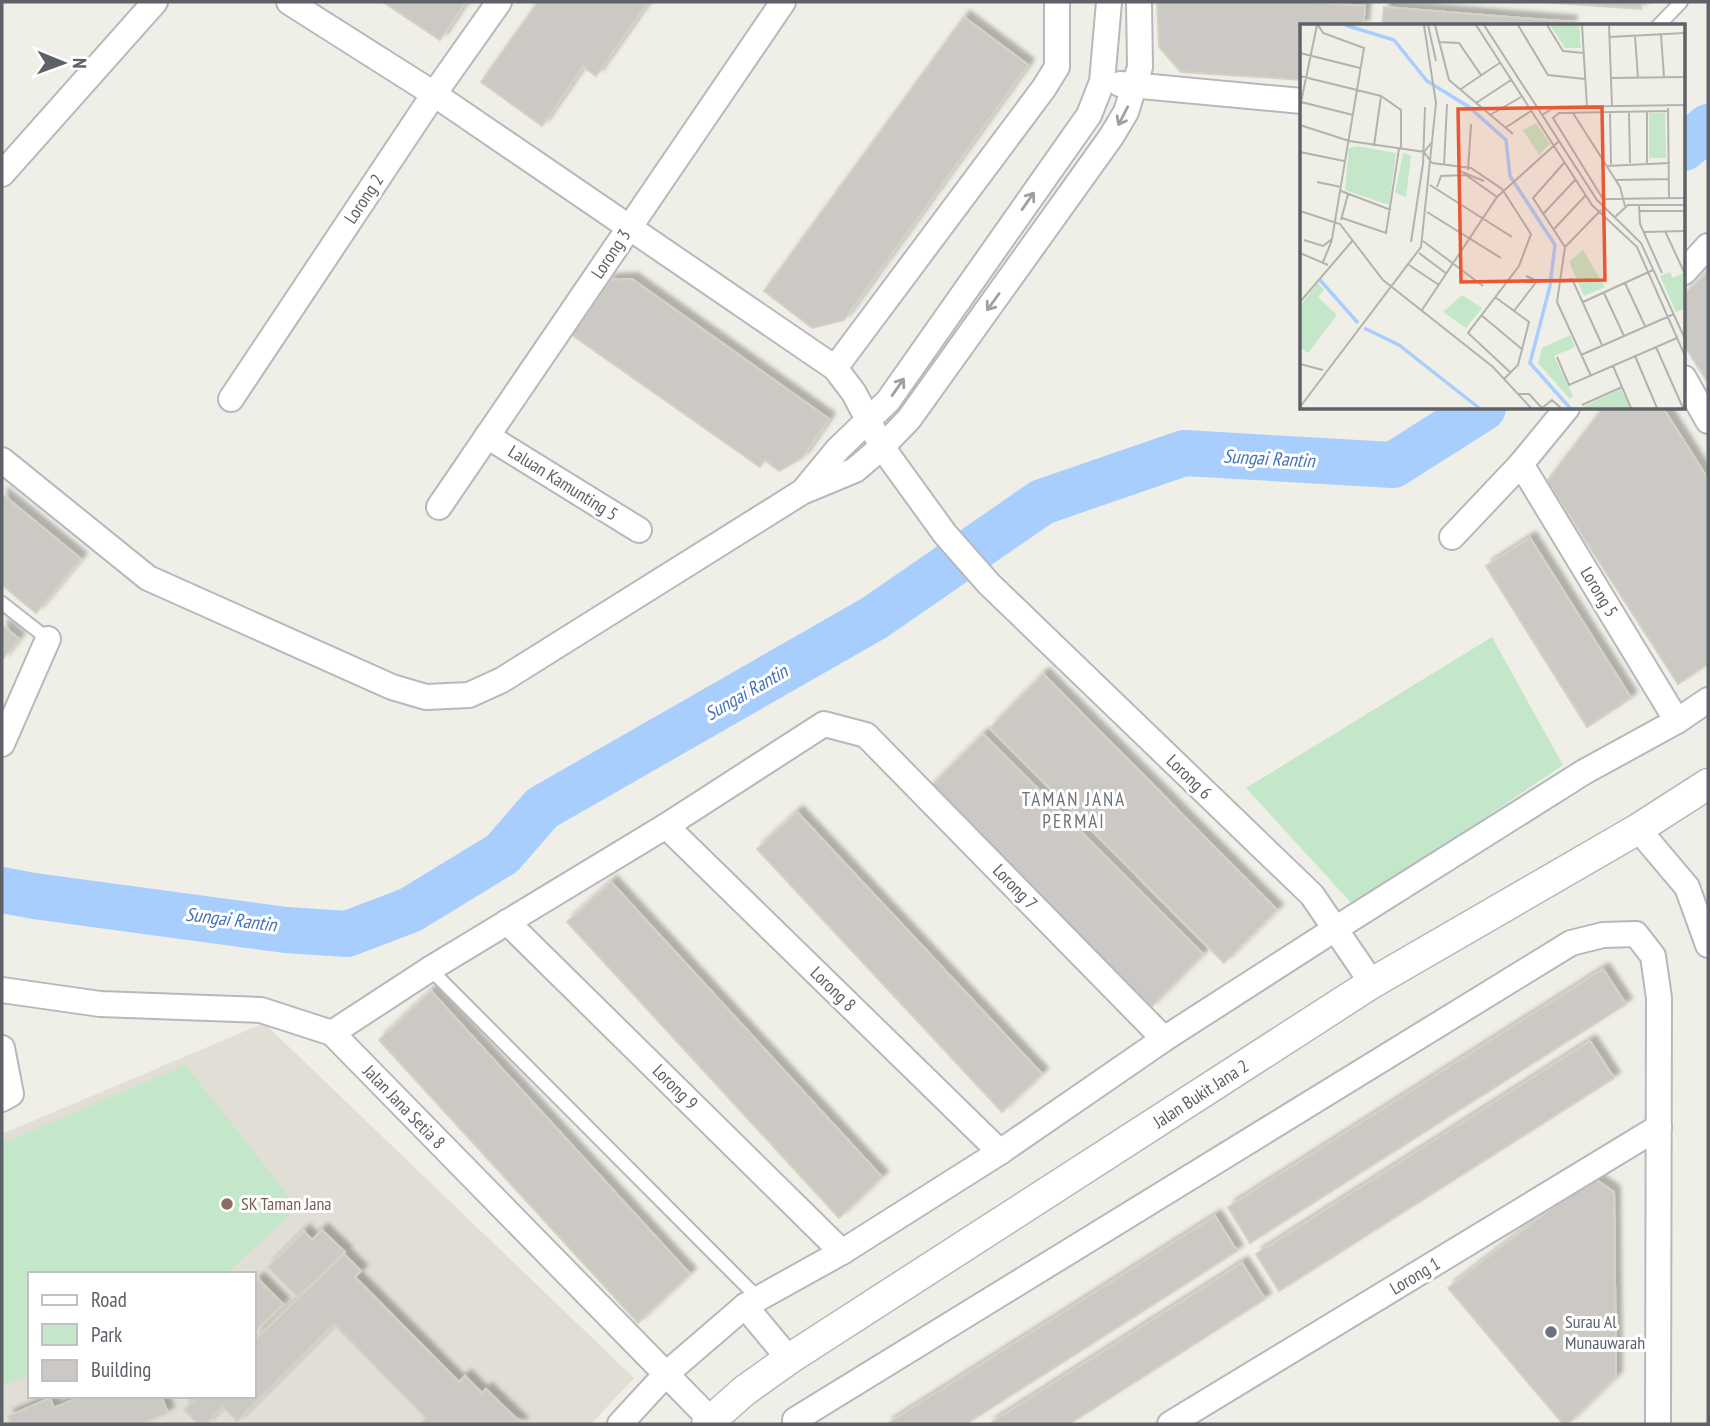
<svg xmlns="http://www.w3.org/2000/svg" width="1710" height="1426" font-family="'PT Sans Narrow',sans-serif">
  <style>
    .education { fill: #e0ded5; fill-rule: evenodd }
    .green { fill: #c3e7c8 }
    .lines { fill: none; stroke-linecap: round; stroke-linejoin: round }
    .river { stroke: #a8cefe; stroke-width: 46 }
    .building { fill: #ccc9c4; stroke: #d5d2c5; stroke-width: 2; filter: url(#shadow) }
    .service-casing { stroke: #b7b8bd; stroke-width: 16 }
    .minor-casing { stroke: #b7b8bd; stroke-width: 28 }
    .tertiary-casing { stroke: #b7b8bd; stroke-width: 33 }
    .service { stroke: #fff; stroke-width: 12 }
    .minor { stroke: #fff; stroke-width: 24 }
    .tertiary { stroke: #fff; stroke-width: 30 }
    .oneway { stroke: #9ea0a4 }
    .education-dot { fill: #8d6e63; stroke: #fff; stroke-width: 2.5 }
    .worship-dot { fill: #6b7280; stroke: #fff; stroke-width: 2.5 }
    .labels { text-anchor: middle; stroke-width: 6; stroke-linejoin: round; paint-order: stroke }
    .street-label { font-size: 18px; fill: #5e6167; stroke: #fff }
    .education-label { font-size: 18px; fill: #785e54; stroke: #fff; text-anchor: start }
    .worship-label { font-size: 18px; fill: #5b616d; stroke: #fff; text-anchor: start }
    .water-label { font-size: 19px; font-style: italic; fill: #4671bb; stroke: #fff }
    .neighbourhood-label { font-size: 19px; letter-spacing: 2px; fill: #6f7379; stroke: #fff }
    .inset-river { fill: none; stroke: #a8cefe; stroke-width: 3.5 }
    .inset-road { fill: none; stroke: #b2b2b0; stroke-width: 2 }
    .view { fill: #e95834; fill-opacity: 0.15; stroke: #e95834; stroke-width: 3.5 }
    .inset-edge { fill: none; stroke: #5e6167; stroke-width: 3.5 }
  </style>
  <defs>
    <filter id="shadow"><feDropShadow dx="6" dy="-6" stdDeviation="2" flood-color="#0004"/></filter>
  </defs>
  <rect width="100%" height="100%" fill="#f0efe7"/>
  <path class="education" d="M264,1023l370,355 -43,46h-589v-290zM30,1274h224v122h-224z"/>
  <g class="green">
    <path d="M1492,637l71,128 -209,141 -108,-118z"/>
    <path d="M185,1065l113,143 -73,66h-195v101l-28,11v-242z"/>
  </g>
  <g class="lines">
    <g class="river">
      <path d="M1684,148l24,-21"/>
      <path d="M2,890l32,6 252,34 61,4 63,-24 92,-56 40,-46 332,-190 168,-116 142,-49 209,12 90,-57"/>
    </g>
  </g>
  <g class="building">
    <path d="M383,2h83l-26,38z"/>
    <path d="M538,2h110l-52,74 -13,-9 -41,59 -61,-44z"/>
    <path d="M1157,2h148l60,4 -2,20h-61v54l-121,-8 -22,-25z"/>
    <path d="M1541,2h101l-1,7z"/>
    <path d="M1384,7l187,15 -1,4h-188z"/>
    <path d="M964,17l64,48 -184,255 -32,8 -48,-37z"/>
    <path d="M1708,271v112l-24,-38v-50z"/>
    <path d="M632,279l197,140 -27,39 -23,13 -14,-11 -5,7 -188,-132 38,-55z"/>
    <path d="M1603,408h60l45,71v185l-30,20 -131,-203z"/>
    <path d="M2,494l79,65 -45,54 -34,-28z"/>
    <path d="M1530,538l101,160 -44,29 -101,-161z"/>
    <path d="M2,625l17,14 -17,21z"/>
    <path d="M1043,674l234,236 -53,53 -234,-235z"/>
    <path d="M983,734l220,220 -53,54 -220,-221z"/>
    <path d="M797,812l245,262 -40,38 -245,-263z"/>
    <path d="M611,882l271,295 -43,41 -272,-296z"/>
    <path d="M1603,969l23,35 -376,239 -22,-36z"/>
    <path d="M431,991l259,283 -52,49 -259,-283z"/>
    <path d="M1590,1041l24,37 -335,213 -23,-37z"/>
    <path d="M1592,1177l22,15 2,185 -48,47h-5l-115,-136z"/>
    <path d="M1215,1216l22,35 -271,173h-79z"/>
    <path d="M322,1230l23,22 -47,45 -30,-30 36,-36 8,9z"/>
    <path d="M344,1254l17,17 -6,6 104,105 6,-6 17,17 4,-4 36,35h-102l6,-6 -92,-94 -97,97 -14,-14 -17,17h-8l-14,-14 14,-14h56v-55z"/>
    <path d="M1242,1263l23,36 -196,125h-80z"/>
    <path d="M258,1279l25,25 -29,29v-50z"/>
    <path d="M82,1396h79l7,17 -27,11h-130l-3,-8 42,-18 4,10z"/>
  </g>
  <g class="lines">
    <defs>
      <g id="service">
        <path d="M1658,26l23,-24"/>
        <path d="M2,603l46,36"/>
        <path d="M430,969l328,329"/>
      </g>
      <g id="minor">
        <path d="M289,2l145,92 401,274 19,25 28,54 63,87 44,50 323,311 60,88"/>
        <path d="M1120,84l182,17"/>
        <path d="M2,174l153,-172"/>
        <path d="M1684,272l24,-26"/>
        <path d="M835,368l209,-280 13,-21v-65"/>
        <path d="M1684,378l24,43"/>
        <path d="M231,399l203,-305 65,-92"/>
        <path d="M487,436l152,94"/>
        <path d="M2,460l146,118 244,109 34,10 43,-2 33,-15 300,-188 53,-22 27,-23 27,-28 202,-282 15,-25 14,-45 -1,-65"/>
        <path d="M1521,464l156,257"/>
        <path d="M805,489l33,-40 50,-48 201,-286 13,-33 7,-80"/>
        <path d="M439,507l344,-505"/>
        <path d="M1452,537l69,-73 46,-56"/>
        <path d="M2,744l46,-105"/>
        <path d="M666,826l334,326"/>
        <path d="M1638,829l49,58 21,58"/>
        <path d="M507,922l335,330"/>
        <path d="M2,990l98,14 161,6 71,23 379,387"/>
        <path d="M332,1033l98,-64 236,-143 158,-102 42,11 298,304"/>
        <path d="M2,1048l9,46 -9,5"/>
        <path d="M745,1306l44,53"/>
        <path d="M620,1424l46,-50 79,-68 97,-54 158,-100 164,-113 171,-110 249,-157 93,-51 31,-21"/>
        <path d="M795,1424v-4l776,-477 32,-8 33,-1 17,22 6,42 -1,426"/>
        <path d="M1170,1424l489,-297"/>
      </g>
      <path id="tertiary" d="M707,1424l37,-33 45,-32 583,-376 266,-154 70,-45"/>
    </defs>
    <use href="#service" class="service-casing"/>
    <use href="#minor" class="minor-casing"/>
    <use href="#tertiary" class="tertiary-casing"/>
    <use href="#service" class="service"/>
    <use href="#minor" class="minor"/>
    <use href="#tertiary" class="tertiary"/>
  </g>
  <defs><path id="oneway-shaft" d="M-6 0H5M1.5-3L5.5 0L1.5 3" fill="none" stroke-width="1.6" stroke-linecap="round" stroke-linejoin="round" transform="scale(1.75)"/></defs>
  <g class="oneway">
    <use href="#oneway-shaft" transform="translate(1123 116) rotate(117)"/>
    <use href="#oneway-shaft" transform="translate(1028 201) rotate(-55)"/>
    <use href="#oneway-shaft" transform="translate(993 302) rotate(126)"/>
    <use href="#oneway-shaft" transform="translate(898 387) rotate(-55)"/>
  </g>
  <circle class="education-dot" cx="227" cy="1204" r="7"/>
  <circle class="worship-dot" cx="1551" cy="1332" r="7"/>
  <g class="labels">
    <g class="street-label">
      <text transform="translate(364 199) rotate(-56)" y="6">Lorong 2</text>
      <text transform="translate(611 254) rotate(-56)" y="6">Lorong 3</text>
      <text transform="translate(563 483) rotate(32)" y="6">Laluan Kamunting 5</text>
      <text transform="translate(1599 592) rotate(59)" y="6">Lorong 5</text>
      <text transform="translate(1189 777) rotate(44)" y="6">Lorong 6</text>
      <text transform="translate(1015 887) rotate(46)" y="6">Lorong 7</text>
      <text transform="translate(833 989) rotate(44)" y="6">Lorong 8</text>
      <text transform="translate(675 1087) rotate(45)" y="6">Lorong 9</text>
      <text transform="translate(1201 1094) rotate(-33)" y="6">Jalan Bukit Jana 2</text>
      <text transform="translate(404 1107) rotate(46)" y="6">Jalan Jana Setia 8</text>
      <text transform="translate(1415 1276) rotate(-31)" y="6">Lorong 1</text>
    </g>
    <g class="education-label">
      <text x="241" y="1210">SK Taman Jana</text>
    </g>
    <g class="worship-label">
      <text x="1565" y="1328">Surau Al<tspan x="1565" dy="21">Munauwarah</tspan></text>
    </g>
    <g class="water-label">
      <text transform="translate(1269 458) rotate(3)" y="7">Sungai Rantin</text>
      <text transform="translate(746 692) rotate(-30)" y="7">Sungai Rantin</text>
      <text transform="translate(231 919) rotate(7)" y="7">Sungai Rantin</text>
    </g>
    <g class="neighbourhood-label">
      <text x="1074" y="806">TAMAN JANA<tspan x="1074" dy="22">PERMAI</tspan></text>
    </g>
  </g>
  <g transform="translate(1300 24)">
    <rect width="385" height="385" fill="#f0efe7"/>
    <path d="M250,1h29l2,23h-16zM349,89h16l1,45h-17zM236,99l14,21 -11,11 -16,-25zM57,122l39,7 -7,52 -44,-15 4,-42zM103,129l8,3 -5,41 -11,-4zM283,226l22,37 -21,9 -15,-34zM370,248l3,6 12,-6v37l-9,3 -16,-36zM18,259l6,7 -6,7 19,18 -29,38 -8,-6v-41zM162,271l20,13 -16,20 -23,-16zM270,311l5,12 -21,9 19,40 -3,3 -32,-36 4,-15zM321,365l9,19 -47,-1z" fill="#c3e7c8"/>
    <path class="inset-river" d="M45,1l49,15 33,41 42,26 37,33 4,36 45,69 -5,41 -20,77 40,45M20,256l38,43M64,304l35,17 80,63"/>
    <path class="inset-road" d="M128,1l8,36M135,1l14,55 64,54M176,1l116,180 45,42 48,109M184,1l113,175 44,43 44,96M218,1l30,50 37,4M247,1l16,26 21,2M282,1l5,82M309,1l3,81M361,11l3,42M335,12l3,42M310,13l75,-4M138,18l21,1 22,32M0,29l60,15M0,52l81,20 20,14v39M311,54l74,-1M161,65l40,-27M1,78l52,13M176,79l35,-23M0,83l17,-82M368,84l1,90M368,87l-109,2 -6,5 50,81 82,-1M310,88l1,52M329,88l1,51M347,88v51M273,89l47,74 5,19M190,91l31,-18M242,91l13,-8 130,-2M0,101l49,16 76,11M205,104l26,-17M74,122l7,-50M0,128l44,9M132,139l39,5 31,21 29,45 -12,32 -51,67 43,40M132,139l-8,-11 8,-10M264,139l-31,35 32,49M144,142l3,-62M306,142l64,-3M157,146l27,11M168,146l3,-46M316,156l53,-1M17,158l24,5M130,161l82,52M137,163l4,-11 25,-1 31,22M41,167l50,19M339,181l1,19 22,49M0,187l40,13 43,56 110,87 38,41M339,187h46M127,188l74,46M244,189l32,-34M315,193l13,-12h57M42,194l44,15 13,-84M41,196l7,-26M254,205l32,-34M365,207l19,41M344,208l41,-1M4,216l19,6 9,-7 32,-191 -41,-15 -5,-8M123,217l60,45M111,218l12,-78 2,-57M0,229l28,12M119,229l28,21M23,238l9,-22M109,241l30,20M262,258l10,-3 30,66M325,259l20,43M304,269l20,43M195,273l34,25 -11,43 -14,14M0,278l53,-62M283,278l70,-32M122,286l75,-113 61,-55M214,287l23,-30 -11,-5M181,291l42,35M356,323l27,61M281,331l93,-41M335,332l22,52M257,333l12,28 108,-47M0,340l23,6M313,342l18,42M291,352l-34,-74 8,-55 36,-37M218,370h11l13,14M282,381l40,-18M0,383l121,-160 15,-144 -12,-78M242,384l10,-8 9,8"/>
    <path class="view" d="M302,83l3,173 -144,2 -3,-173z"/>
    <rect width="385" height="385" class="inset-edge"/>
  </g>
  <rect width="1710" height="1426" fill="none" stroke="#5e6167" stroke-width="7"/>
  <rect x="28" y="1272" width="228" height="126" fill="#ffffff" stroke="#bfc0c2" stroke-width="2"/>
  <rect x="42" y="1295" width="35" height="10" fill="#ffffff" stroke="#bfc0c2" stroke-width="2"/>
  <text x="91" y="1307" font-size="21" fill="#5e6167">Road</text>
  <rect x="42" y="1324" width="35" height="21" fill="#c3e7c8" stroke="#bfc0c2" stroke-width="2"/>
  <text x="91" y="1342" font-size="21" fill="#5e6167">Park</text>
  <rect x="42" y="1360" width="35" height="21" fill="#ccc9c4" stroke="#bfc0c2" stroke-width="2"/>
  <text x="91" y="1377" font-size="21" fill="#5e6167">Building</text>
  <g transform="translate(63 63) rotate(91)" stroke="#ffffff" stroke-width="5" paint-order="stroke">
  <path d="M0-5L12 26L0 18L-12 26Z" fill="#5e6167"/>
  <text y="-10" font-size="19" font-weight="bold" text-anchor="middle" fill="#5e6167">N</text>
  </g>
</svg>
